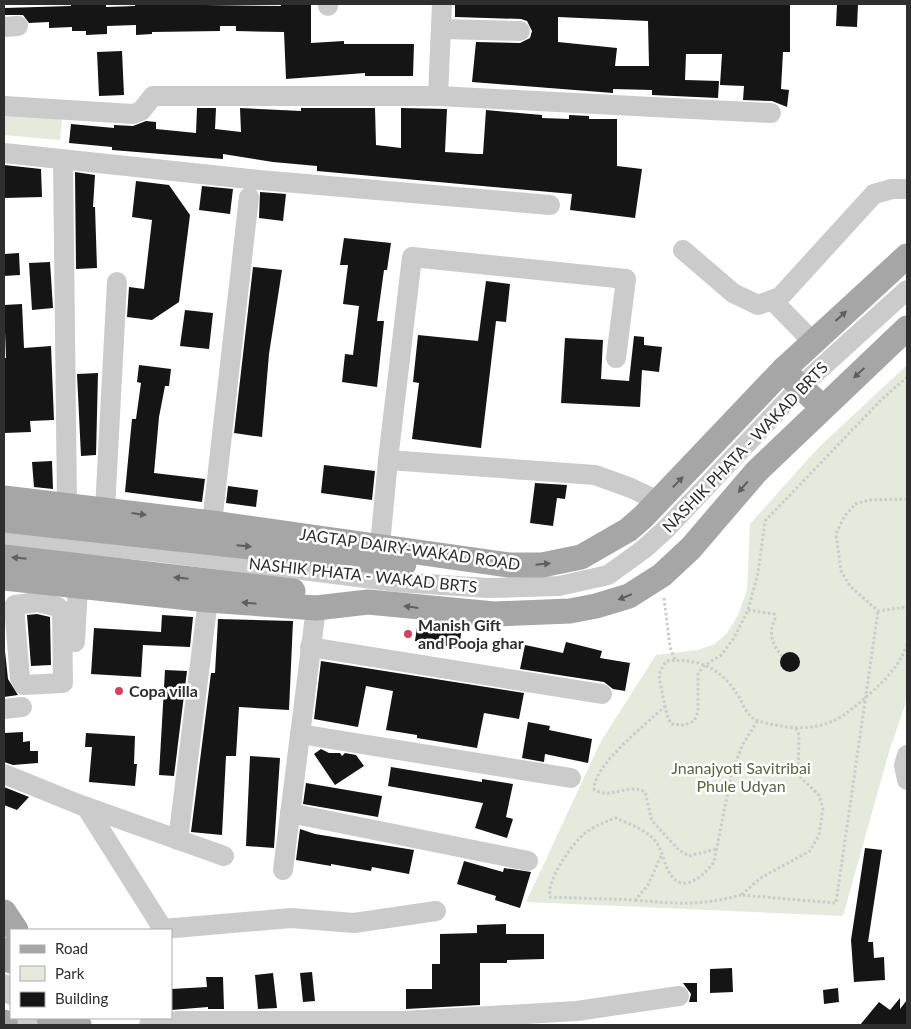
<svg xmlns="http://www.w3.org/2000/svg" width="911" height="1029" font-family="Lato,sans-serif">
  <style>
    .green { fill: #e6eadd }
    .building { fill: #151515; fill-rule: evenodd }
    .lines { fill: none; stroke-linecap: round; stroke-linejoin: round }
    .path { stroke: #cbcbcb; stroke-width: 3; stroke-dasharray: 2.5 2.5; stroke-linecap: butt }
    .minor { stroke: #cbcbcb; stroke-width: 20 }
    .major { stroke: #a6a6a6; stroke-width: 25 }
    .oneway { fill: #5e5e5e }
    .poi-dot { fill: #d73f5a; stroke: #fff; stroke-width: 2 }
    .labels { text-anchor: middle; stroke-width: 5; stroke-linejoin: round; paint-order: stroke }
    .street-label { font-size: 16px; fill: #2e2e2e; stroke: #fff }
    .poi-label { font-size: 16px; font-weight: bold; fill: #2e2e2e; stroke: #fff; text-anchor: start }
    .park-label { font-size: 16px; fill: #56663f; stroke: #fff }
  </style>
  <rect width="100%" height="100%" fill="#fff"/>
  <g class="green">
    <path d="M4,115l58,4 -2,21 -56,-5z"/>
    <path d="M907,365v334l-18,53 -46,164 -317,-14 75,-161 55,-86 42,-5 17,-6 12,-11 11,-18 9,-25 3,-66 68,-76z"/>
  </g>
  <g class="building">
    <path d="M71,4h35v3l29,-1v-2l146,2v-2h30v39l33,-2v3h70l-1,32h-48v-3l-79,6 -2,-47 -48,-1v-5h-16v5l-68,1v2l-16,1v-10l-29,1v8l-21,1v-4h-14v-4l-23,1v-6l-20,1 -6,-8h-19v-7l67,-2z"/>
    <path d="M455,4h335v48h-7l-2,37 8,1 -2,17 -15,-6 -29,-1 1,-14 -24,-1 2,-31h-36l-1,26 34,1 -1,17 -66,-3v-5l-39,-1v4l-141,-11 4,-40 44,1 10,-5 2,-7 -5,-10 -6,-2 -66,-2zM558,17l90,4 1,45h-34l2,-18 -59,-6z"/>
    <path d="M837,4h21l-1,23 -21,-1z"/>
    <path d="M122,51l2,44 -25,1 -2,-44z"/>
    <path d="M197,108h19l-1,21 26,3 -1,-24 61,3v-3h74l1,37 25,3v-40l46,1 -2,43 32,2h6l3,-44 56,5v3l27,1v-4l20,1v3h28v47l25,3 -7,49 -65,-8 2,-16 -255,-23v-5l-44,-4 -50,-8v5l-111,-9v-3l-43,-4 2,-19 43,4v-3l19,1 13,-5 10,1v7l40,4z"/>
    <path d="M4,165l37,4 1,28 -38,1z"/>
    <path d="M75,172l20,3 -2,32h2l2,61 -21,1z"/>
    <path d="M136,181l33,4 21,30 -11,87 -27,18 -25,-3 2,-30 15,2 8,-69 -20,-3z"/>
    <path d="M202,186l31,3 -3,25 -31,-4z"/>
    <path d="M260,192l26,2 -3,27 -24,-3z"/>
    <path d="M344,238l47,5 -4,27h-3l-7,51h7l-7,66 -35,-5 3,-28 8,1 6,-49 -16,-2 5,-39h-8z"/>
    <path d="M19,253l1,22 -16,1v-22z"/>
    <path d="M50,262l3,46 -21,2 -3,-47z"/>
    <path d="M253,267l29,3 -13,84 -7,83 -28,-4z"/>
    <path d="M486,281l24,3 -4,38 -10,-1 -15,127 -69,-9 7,-56 -6,-1 5,-47 60,6z"/>
    <path d="M22,304l2,44 27,-2 3,74 -24,1 1,11 -27,1v-75h2l-2,-53z"/>
    <path d="M185,310l28,3 -4,36 -29,-3z"/>
    <path d="M634,336l10,1v8l18,2 -3,25 -17,-2 -2,37 -79,-4 4,-65 38,2 -2,39 28,2z"/>
    <path d="M139,365l32,4 -2,17h-4l-6,31 -5,56 51,6 -3,23 -77,-10 7,-73h4l5,-36 -4,-1z"/>
    <path d="M98,373l-2,82 -15,1 -4,-82z"/>
    <path d="M52,461l1,28 -19,-2 -2,-25z"/>
    <path d="M324,465l51,6 -3,29 -51,-7z"/>
    <path d="M535,483l32,2 -2,14 -8,-1 -4,28 -23,-3z"/>
    <path d="M228,486l30,4 -2,17 -30,-4z"/>
    <path d="M37,614l13,3 1,48 -20,1 -4,-51z"/>
    <path d="M162,615l31,2 -3,30 -47,-2 -2,32 -50,-3 3,-46 67,4z"/>
    <path d="M218,619l75,2 -4,89 -50,-3 -3,49h-10l-4,79 -31,-3 20,-159h4z"/>
    <path d="M418,621l44,6 -3,21 -44,-7z"/>
    <path d="M4,642l4,37 10,16 -14,2z"/>
    <path d="M566,642l36,9 -2,7 30,5 -5,28 -12,-2 -9,-7 -84,-13 5,-24 38,8z"/>
    <circle cx="790" cy="662" r="10"/>
    <path d="M321,661l203,32 -5,26 -35,-6 -7,35 -60,-10v-3l-31,-5 7,-39 -27,-5 -8,41 -44,-8z"/>
    <path d="M165,670l22,1 -13,105 -15,-1z"/>
    <path d="M528,722l22,4 -1,4 43,9 -4,24 -43,-9 -1,8 -22,-4z"/>
    <path d="M23,732v10l7,-1v10h8v12l-25,2 -9,-3v-29z"/>
    <path d="M86,733l49,3 -1,28h3l-2,22 -46,-4 3,-35h-7z"/>
    <path d="M321,749l8,4h11l2,3 3,-3 11,2 8,11 -29,19 -21,-31z"/>
    <path d="M250,756l30,2 -6,90 -28,-2z"/>
    <path d="M391,767l91,15v-3l31,5 -7,33 7,2 -6,19 -32,-10 8,-25 -95,-17z"/>
    <path d="M306,783l76,13 -4,21 -75,-13z"/>
    <path d="M4,787l25,10 -12,13 -13,-5z"/>
    <path d="M300,829l15,5 99,16 -5,24 -37,-7 -1,4 -40,-7v2l-35,-6z"/>
    <path d="M865,848l17,2 -14,92h5l1,16 10,-1 1,23 -31,2 -3,-42z"/>
    <path d="M464,861l39,11 1,-4 27,4 -11,36 -25,-8 1,-4 -39,-12z"/>
    <path d="M506,924v10h38v25l-37,1v3h-27v42l-74,4v-20h26v-25h8v-30l37,-1v-8z"/>
    <path d="M732,968l1,24 -23,1v-24z"/>
    <path d="M312,972l3,29 -12,1 -3,-29z"/>
    <path d="M273,973l4,35 -19,1 -3,-34z"/>
    <path d="M206,977h17l1,32h-16v-2l-37,3v-21l36,-2z"/>
    <path d="M683,983h14v19h-8l2,-8z"/>
    <path d="M838,988l1,14 -15,2 -1,-14z"/>
    <path d="M900,998v11l7,-9v25h-47l19,-23 11,8z"/>
  </g>
  <g class="lines">
    <g class="path">
      <path d="M907,377l-26,23 -116,121 -7,52 -10,37 -14,28 -13,17 -17,11 -6,8v38l-4,9 -9,4 -14,-1 -4,-9 -7,-33 -1,-8 7,-13c34,-3 55,7 73,36 4,7 8,18 15,22 11,5 22,6 33,8 42,4 58,-11 87,-37 14,-13 27,-27 33,-46"/>
      <path d="M907,499l-38,1 -14,4 -11,13 -8,17 5,37 9,15 28,25 29,-4"/>
      <path d="M664,598l6,49 5,13"/>
      <path d="M748,610l26,4 1,5c-7,14 -3,26 7,37"/>
      <path d="M665,706c-19,19 -70,57 -71,83 16,12 35,-7 51,3l7,29 27,29 10,6 28,-7"/>
      <path d="M796,728l3,7 -1,40 21,20 4,13 -4,27 -9,16 -48,26 -21,18 95,8 42,-292"/>
      <path d="M661,856l-13,29 -13,15 -85,-3c-4,-16 22,-53 34,-63 10,-8 20,-12 32,-16 13,6 34,13 42,27 5,9 7,21 12,29 14,21 34,1 44,-12l18,-91 11,-27 15,-24"/>
      <path d="M635,900c43,4 64,6 106,-5"/>
    </g>
    <g class="minor">
      <path d="M328,4v2"/>
      <path d="M4,27l14,-1"/>
      <path d="M441,29l79,2"/>
      <path d="M438,96l4,-92"/>
      <path d="M4,106l129,8 8,-3 12,-15h285l333,17"/>
      <path d="M4,153l245,26 301,26"/>
      <path d="M63,160l4,345"/>
      <path d="M683,250l50,43 25,12 22,-8 94,-103 18,-5h15"/>
      <path d="M772,300l41,42"/>
      <path d="M388,460l207,15 36,13 27,13"/>
      <path d="M105,510l12,-228"/>
      <path d="M212,523l37,-326"/>
      <path d="M4,536l155,16 238,30 91,6 71,-2 49,-11 36,-26 23,-21 134,-142 106,-96"/>
      <path d="M380,545l8,-85 24,-203 214,22 -10,79"/>
      <path d="M38,602l20,5 4,4 1,72 -39,2 -4,-7 -6,-71 1,-2 23,-3 1,-20"/>
      <path d="M75,642l3,-56"/>
      <path d="M310,647l292,47"/>
      <path d="M4,709l18,-2"/>
      <path d="M300,734l271,44"/>
      <path d="M907,755l-3,10 3,15"/>
      <path d="M4,774l74,30 146,52"/>
      <path d="M86,807l77,122 128,-11 63,5 82,-12"/>
      <path d="M290,813l238,48"/>
      <path d="M178,840l30,-240"/>
      <path d="M283,870l33,-262"/>
      <path d="M4,984l7,11"/>
      <path d="M27,1018l5,7"/>
      <path d="M149,1025l30,-4h224l174,-10 102,-15"/>
    </g>
    <g class="major">
      <path d="M783,370l39,37"/>
      <path d="M4,498l208,25 297,42h33l39,-8 47,-27 15,-13 140,-147 124,-114"/>
      <path d="M4,520l400,44"/>
      <path d="M4,557l289,34"/>
      <path d="M4,578l204,22 108,8 52,-6 126,12 76,-3 26,-5 33,-10 33,-21 29,-27 65,-76 151,-144"/>
      <path d="M4,912l12,18"/>
      <path d="M4,950l7,11"/>
      <path d="M49,1018l5,7"/>
      <path d="M75,1018l4,7"/>
      <path d="M4,1022l2,3"/>
    </g>
  </g>
  <defs><path id="oneway-solid" d="M-6-.8H1V-3.2L6.5 0L1 3.2V.8H-6Z" transform="scale(1.25)"/></defs>
  <g class="oneway">
    <use href="#oneway-solid" transform="translate(841 316) rotate(-42)"/>
    <use href="#oneway-solid" transform="translate(859 373) rotate(137)"/>
    <use href="#oneway-solid" transform="translate(678 482) rotate(-46)"/>
    <use href="#oneway-solid" transform="translate(743 487) rotate(131)"/>
    <use href="#oneway-solid" transform="translate(139 514) rotate(7)"/>
    <use href="#oneway-solid" transform="translate(244 546) rotate(5)"/>
    <use href="#oneway-solid" transform="translate(19 558) rotate(-174)"/>
    <use href="#oneway-solid" transform="translate(543 564) rotate(-6)"/>
    <use href="#oneway-solid" transform="translate(181 578) rotate(-174)"/>
    <use href="#oneway-solid" transform="translate(625 597) rotate(158)"/>
    <use href="#oneway-solid" transform="translate(249 603) rotate(-175)"/>
    <use href="#oneway-solid" transform="translate(411 607) rotate(-173)"/>
  </g>
  <g class="poi-dot">
    <circle cx="408" cy="634" r="5"/>
    <circle cx="119" cy="691" r="5"/>
  </g>
  <g class="labels">
    <g class="street-label">
      <text transform="translate(745 447) rotate(-46)" y="6">NASHIK PHATA - WAKAD BRTS</text>
      <text transform="translate(410 549) rotate(8)" y="6">JAGTAP DAIRY-WAKAD ROAD</text>
      <text transform="translate(363 575) rotate(6)" y="6">NASHIK PHATA - WAKAD BRTS</text>
    </g>
    <g class="poi-label">
      <text x="418" y="631">Manish Gift<tspan x="418" dy="18">and Pooja ghar</tspan></text>
      <text x="129" y="697">Copa villa</text>
    </g>
    <g class="park-label">
      <text x="741" y="774">Jnanajyoti Savitribai<tspan x="741" dy="18">Phule Udyan</tspan></text>
    </g>
  </g>
  <rect width="911" height="1029" fill="none" stroke="#2e2e2e" stroke-width="10"/>
  <rect x="10" y="929" width="162" height="90" fill="#ffffff" stroke="#ababab"/>
  <rect x="20" y="945" width="25" height="8" fill="#a6a6a6" stroke="#ababab"/>
  <text x="55" y="954" font-size="15" fill="#2e2e2e">Road</text>
  <rect x="20" y="966" width="25" height="15" fill="#e6eadd" stroke="#ababab"/>
  <text x="55" y="979" font-size="15" fill="#2e2e2e">Park</text>
  <rect x="20" y="992" width="25" height="15" fill="#151515" stroke="#ababab"/>
  <text x="55" y="1004" font-size="15" fill="#2e2e2e">Building</text>
</svg>
